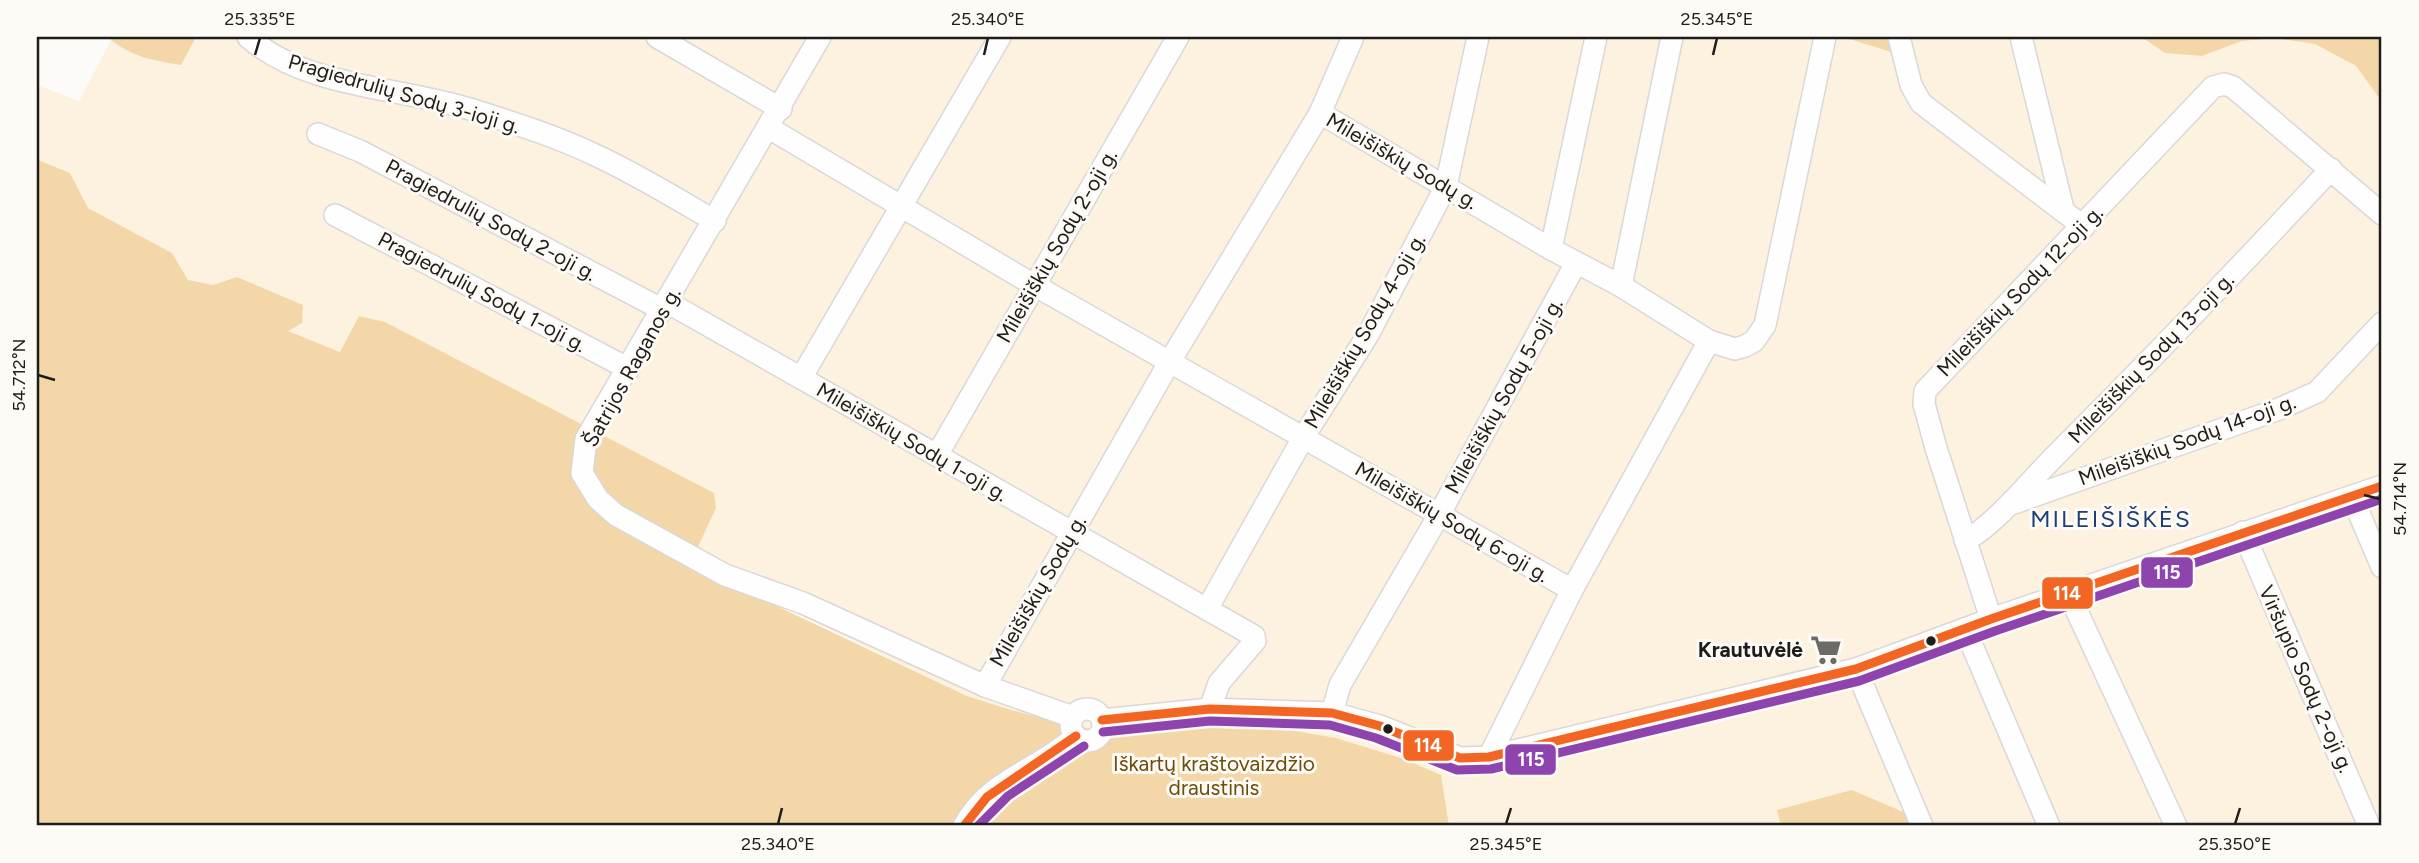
<svg xmlns="http://www.w3.org/2000/svg" width="2419" height="863" font-family="Figtree,sans-serif">
  <style>
    .green { fill: #fdf2df }
    .forest { fill: #f3d7a9 }
    .lines { fill: none; stroke-linecap: round; stroke-linejoin: round }
    .minor-casing { stroke: #d9d8d6; stroke-width: 24 }
    .minor { stroke: #fffefe; stroke-width: 21 }
    .bus-1-casing { stroke: #fefbf7; stroke-width: 14 }
    .bus-2-casing { stroke: #fefbf7; stroke-width: 14 }
    .bus-1 { stroke: #f26522; stroke-width: 9 }
    .bus-2 { stroke: #8e44ad; stroke-width: 9 }
    .ticks { fill: none; stroke: #1e1d1b; stroke-width: 2.5 }
    .bus-dot { fill: #1e1d1b; stroke: #fefbf7; stroke-width: 2.5 }
    .labels { text-anchor: middle; stroke-width: 6; stroke-linejoin: round; paint-order: stroke }
    .street-label { font-size: 21px; fill: #1e1d1b; stroke: #fefbf7 }
    .poi-label { font-size: 21px; font-weight: bold; fill: #1e1d1b; stroke: #fefbf7; text-anchor: end }
    .park-label { font-size: 21px; fill: #6d4d0c; stroke: #fefbf7 }
    .quarter-label { font-size: 24px; letter-spacing: 2px; fill: #1d3f75; stroke: #fefbf7 }
    .line-badge { stroke: #fefbf7; stroke-width: 2.5 }
    .badge-label { font-size: 19px; text-anchor: middle; font-weight: bold; fill: #fff }
    .neatline { fill: none; stroke: #1e1d1b; stroke-width: 2.5 }
    .ticks-label { font-size: 18px; text-anchor: middle; fill: #1e1d1b }
  </style>
  <rect width="100%" height="100%" fill="#fdfbf8"/>
  <path class="green" d="M196,37h1945l7,7 54,12 40,-15 33,-3 40,6 41,22 26,36v724h-1403l103,-101 -71,-15 -44,-14 -276,-134 25,-54 -429,-177 -50,-53 -24,7 -25,-5 -16,-27 -84,-45 -18,-35 -33,-11v-77l42,16 32,-61c21,17 44,20 70,25z"/>
  <g class="forest">
    <path d="M112,37h84l-15,28c-26,-4 -49,-8 -70,-25z"/>
    <path d="M1843,37h51l4,17z"/>
    <path d="M2141,37h241v65l-26,-36 -41,-22 -40,-6 -33,3 -40,15 -37,-3z"/>
    <path d="M38,160l32,13 18,35 84,45 16,27 25,5 24,-8 66,28 -1,18 -14,8 52,21 19,-36 26,6 329,171 2,15 -25,54 73,38 203,96 44,14 112,27 48,-12 94,1 71,12 68,21 37,16 8,51h-1412z"/>
    <path d="M1852,790l56,24 5,12h-132l-4,-16z"/>
  </g>
  <g class="lines">
    <defs>
      <g id="minor">
        <path d="M248,37c57,51 154,50 225,73 40,13 83,26 120,44 42,19 82,44 122,67"/>
        <path d="M657,37l124,72"/>
        <path d="M820,37l-234,402 -4,34 16,26 18,16 109,60 78,28 182,83 88,31"/>
        <path d="M1000,37l-199,341 453,258 1,5 -36,42 -9,26"/>
        <path d="M1899,37l12,48 10,18 163,124"/>
        <path d="M2021,37l42,172"/>
        <path d="M1320,113l33,-76"/>
        <path d="M769,128l265,157 538,305 -83,167"/>
        <path d="M318,134l42,17 303,159"/>
        <path d="M335,215l294,154"/>
        <path d="M1551,249l45,-212"/>
        <path d="M1621,286l51,-249"/>
        <path d="M667,302l134,76"/>
        <path d="M937,455l241,-418"/>
        <path d="M2352,497l30,70"/>
        <path d="M2014,503l265,-94 38,-17 65,-69"/>
        <path d="M2243,532l126,294"/>
        <path d="M1965,540c25,-10 68,-62 89,-83 94,-94 186,-190 277,-288"/>
        <path d="M1572,590l137,-249"/>
        <path d="M2068,592l108,234"/>
        <path d="M1207,609l96,-171 66,-105 77,-147 32,-149"/>
        <path d="M1991,619l-55,-171 -12,-44 1,-13 288,-304 11,-3 9,3 149,127"/>
        <path d="M1965,629l84,197"/>
        <path d="M1856,669l66,157"/>
        <path d="M985,686l185,-325 150,-248 231,136 70,37 88,55 26,8 10,-3 9,-5 11,-16 60,-288"/>
        <circle cx="1087" cy="725" r="16"/>
        <path d="M1332,713l8,-28 99,-170 137,-252"/>
        <path d="M1102,720l108,-11 122,4 48,13 80,32 29,-1 367,-88 135,-50 391,-133"/>
        <path d="M964,826c25,-47 75,-56 112,-90"/>
      </g>
    </defs>
    <use href="#minor" class="minor-casing"/>
    <use href="#minor" class="minor"/>
    <defs>
      <g id="bus-1">
        <path d="M1102,720l108,-11 122,4 48,13 80,32 29,-1 367,-88 135,-50 391,-133"/>
        <path d="M964,826l23,-29 89,-61"/>
      </g>
      <g id="bus-2">
        <path d="M1103,732l107,-11 120,4 46,13 81,32 34,-1 368,-88 136,-50 387,-132"/>
        <path d="M978,826l30,-30 76,-50"/>
      </g>
    </defs>
    <use href="#bus-1" class="bus-1-casing"/>
    <use href="#bus-2" class="bus-2-casing"/>
    <use href="#bus-1" class="bus-1"/>
    <use href="#bus-2" class="bus-2"/>
  </g>
  <path class="ticks" d="M255,55l5,-17M984,55l4,-17M1713,55l4,-17M38,375l17,5M2364,495l16,4M778,824l4,-16M1506,824l5,-16M2235,824l5,-16"/>
  <defs>
    <symbol id="supermarket-bare" viewBox="-9 -9 18 18"><path d="M-6-5.5h2.5l.6 2H6L4.5 2H-2.5L-4.4-4H-6ZM-1.5 3.2a1.3 1.3 0 1 0 .1 0ZM3 3.2a1.3 1.3 0 1 0 .1 0Z" fill="#6c6b68" stroke="#fefbf7" stroke-width="2.5" paint-order="stroke"/></symbol>
  </defs>
  <g fill-rule="evenodd">
    <use href="#supermarket-bare" x="1804" y="628" width="44" height="44"/>
  </g>
  <g class="bus-dot">
    <circle cx="1931" cy="641" r="6"/>
    <circle cx="1388" cy="729" r="6"/>
  </g>
  <g class="labels">
    <g class="street-label">
      <text transform="translate(404 94) rotate(16)" y="7">Pragiedrulių Sodų 3-ioji g.</text>
      <text transform="translate(1402 161) rotate(30)" y="7">Mileišiškių Sodų g.</text>
      <text transform="translate(491 220) rotate(28)" y="7">Pragiedrulių Sodų 2-oji g.</text>
      <text transform="translate(1057 246) rotate(-60)" y="7">Mileišiškių Sodų 2-oji g.</text>
      <text transform="translate(2020 291) rotate(-46)" y="7">Mileišiškių Sodų 12-oji g.</text>
      <text transform="translate(482 292) rotate(28)" y="7">Pragiedrulių Sodų 1-oji g.</text>
      <text transform="translate(1365 331) rotate(-60)" y="7">Mileišiškių Sodų 4-oji g.</text>
      <text transform="translate(2151 358) rotate(-46)" y="7">Mileišiškių Sodų 13-oji g.</text>
      <text transform="translate(632 367) rotate(-61)" y="7">Šatrijos Raganos g.</text>
      <text transform="translate(1504 396) rotate(-61)" y="7">Mileišiškių Sodų 5-oji g.</text>
      <text transform="translate(2187 440) rotate(-20)" y="7">Mileišiškių Sodų 14-oji g.</text>
      <text transform="translate(912 442) rotate(30)" y="7">Mileišiškių Sodų 1-oji g.</text>
      <text transform="translate(1452 522) rotate(30)" y="7">Mileišiškių Sodų 6-oji g.</text>
      <text transform="translate(1038 591) rotate(-60)" y="7">Mileišiškių Sodų g.</text>
      <text transform="translate(2306 679) rotate(66)" y="7">Viršupio Sodų 2-oji g.</text>
    </g>
    <g class="poi-label">
      <text x="1803" y="657">Krautuvėlė</text>
    </g>
    <g class="park-label">
      <text x="1214" y="771">Iškartų kraštovaizdžio<tspan x="1214" dy="24">draustinis</tspan></text>
    </g>
    <g class="quarter-label">
      <text x="2111" y="527">MILEIŠIŠKĖS</text>
    </g>
  </g>
  <g class="line-badge">
    <rect x="2140" y="556" width="54" height="33" rx="7" fill="#8e44ad"/>
    <rect x="2041" y="576" width="53" height="34" rx="7" fill="#f26522"/>
    <rect x="1402" y="729" width="53" height="33" rx="7" fill="#f26522"/>
    <rect x="1504" y="743" width="53" height="33" rx="7" fill="#8e44ad"/>
  </g>
  <g class="badge-label">
    <text x="2167" y="579">115</text>
    <text x="2067" y="600">114</text>
    <text x="1428" y="752">114</text>
    <text x="1531" y="766">115</text>
  </g>
  <rect width="2419" height="863" fill="none" stroke="#fefbf7" stroke-width="77"/>
  <rect x="38" y="38" width="2342" height="786" class="neatline"/>
  <g class="ticks-label">
    <text x="260" y="25">25.335°E</text>
    <text x="988" y="25">25.340°E</text>
    <text x="1717" y="25">25.345°E</text>
    <text transform="translate(19 375) rotate(-90)" y="6">54.712°N</text>
    <text transform="translate(2400 499) rotate(-90)" y="6">54.714°N</text>
    <text x="778" y="850">25.340°E</text>
    <text x="1506" y="850">25.345°E</text>
    <text x="2235" y="850">25.350°E</text>
  </g>
</svg>
